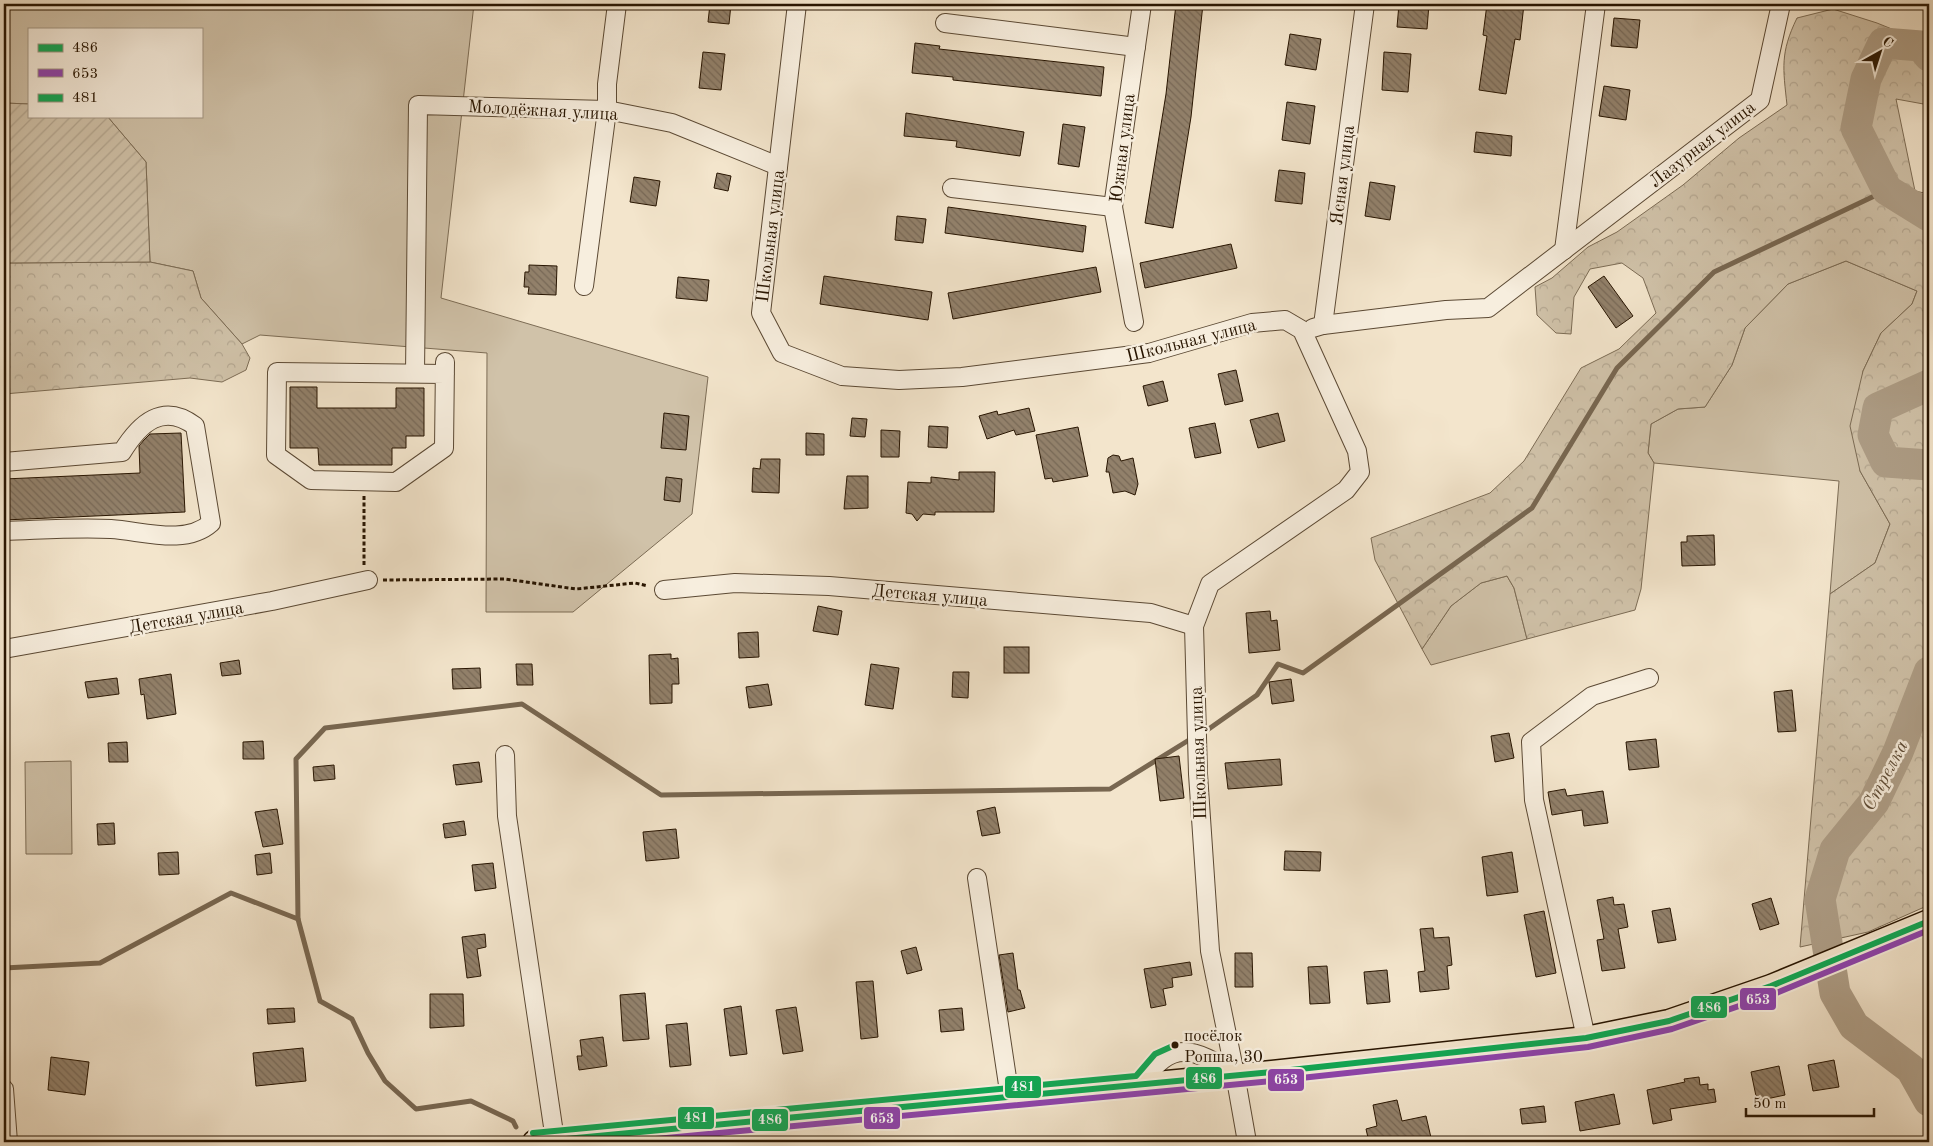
<svg xmlns="http://www.w3.org/2000/svg" width="1933" height="1146" font-family="'Old Standard TT',serif">
  <style>
    .grass { fill: #d0c2a9; stroke: #7c6c55 }
    .forest { fill: url(#forest-crowns); stroke: #7c6c55 }
    .garden { fill: url(#garden-furrows); stroke: #7c6c55 }
    .lines { fill: none; stroke-linecap: round; stroke-linejoin: round }
    .stream { stroke: #786751; stroke-width: 5 }
    .river { stroke: #ae9e87; stroke-width: 31 }
    .building { fill: url(#building-back-hatch); stroke: #281501 }
    .minor-casing { stroke: #5b4934; stroke-width: 20 }
    .major-casing { stroke: #281501; stroke-width: 25 }
    .path { stroke: #281501; stroke-width: 3; stroke-dasharray: 4 2.5; stroke-linecap: butt }
    .minor { stroke: #f7eede; stroke-width: 18 }
    .major { stroke: #f3e5cc; stroke-width: 22 }
    .bus-1-casing { stroke: #f7eede; stroke-width: 10 }
    .bus-2-casing { stroke: #f7eede; stroke-width: 10 }
    .bus-3-casing { stroke: #f7eede; stroke-width: 10 }
    .bus-1 { stroke: #10a855; stroke-width: 6 }
    .bus-2 { stroke: #8e44ad; stroke-width: 6 }
    .bus-3 { stroke: #10a855; stroke-width: 6 }
    .bus-dot { fill: #281501; stroke: #f7eede; stroke-width: 2 }
    .labels { text-anchor: middle; stroke-width: 5; stroke-linejoin: round; paint-order: stroke }
    .bus-label { font-size: 17px; fill: #281501; stroke: #f7eede; text-anchor: start }
    .street-label { font-size: 18px; fill: #281501; stroke: #f7eede }
    .water-label { font-size: 19px; font-style: italic; fill: #5e4c37; stroke: #f7eede }
    .line-badge { stroke: #f7eede; stroke-width: 2 }
    .badge-label { font-size: 14px; text-anchor: middle; font-weight: bold; fill: #fff }
  </style>
  <defs>
    <pattern id="forest-crowns" width="20" height="18" patternUnits="userSpaceOnUse" patternTransform="scale(1.25)"><rect width="20" height="18" fill="#d0c2a9"/><path d="M2 6a3 3 0 1 1 6 0M12 15a3 3 0 1 1 6 0" fill="none" stroke="#b3a690"/></pattern>
    <pattern id="garden-furrows" width="10" height="10" patternUnits="userSpaceOnUse" patternTransform="scale(1.25)"><rect width="10" height="10" fill="#d0c2a9"/><path d="M-1 1l2-2M0 10L10 0M9 11l2-2" fill="none" stroke="#b3a690"/></pattern>
    <pattern id="building-back-hatch" width="6" height="6" patternUnits="userSpaceOnUse" patternTransform="scale(1.25)"><rect width="6" height="6" fill="#92816b"/><path d="M-1 5l2 2M0 0l6 6M5-1l2 2" fill="none" stroke="#776856"/></pattern>
  </defs>
  <rect width="100%" height="100%" fill="#f3e5cc"/>
  <filter id="stains"><feTurbulence type="fractalNoise" baseFrequency=".004" numOctaves="4"/><feColorMatrix values="0 0 0 0 .2 0 0 0 0 .09 0 0 0 0 .02 0 0 0 .5 -.17"/></filter>
  <radialGradient id="worn" r=".72"><stop offset=".6" stop-color="#630" stop-opacity="0"/><stop offset="1" stop-color="#630" stop-opacity=".3"/></radialGradient>
  <g class="grass">
    <path d="M4,4h470l-33,294 267,79 -16,137 -119,98h-87l1,-259 -227,-18 -18,9 -41,-46 -8,-27 -43,-9 -4,-100 -39,-46h94v-87h-172v75l-25,-1z"/>
    <path d="M1846,261l71,30 -5,13 -31,29 -18,38 -3,100 30,53 -15,39 -45,31 9,-113 -185,-18 -6,-10 3,-29 27,-15 27,-2 27,-42 13,-37 43,-44z"/>
    <path d="M1507,576l7,12 13,51 -96,26 -9,-16 29,-43 30,-23z"/>
    <path d="M71,761l1,93h-46l-1,-92z"/>
  </g>
  <g class="forest">
    <path d="M1833,9l44,14 52,21v61l-33,-6 19,92 14,3v711l-61,27 -68,15 30,-353 45,-31 15,-39 -30,-53 -10,-45 13,-55 18,-38 31,-29 5,-13 -71,-30 -58,23 -43,44 -13,37 -27,42 -27,2 -27,15 -3,29 6,10 -13,126 -6,21 -108,29 -13,-51 -7,-12 -26,7 -30,23 -29,43 -47,-89 -4,-22 119,-45 34,-32 57,-93 38,-19 37,-36 -13,-35 -21,-15 -32,6 -16,28 -3,37 -15,-1 -19,-18 -2,-28 17,-9 36,-31 29,-15 66,-47 56,-47 48,-33c-4,-37 -7,-52 10,-87z"/>
    <path d="M150,262l43,9 8,27 41,46 8,14 -4,12 -24,12 -32,-4 -186,16v-131z"/>
  </g>
  <path class="garden" d="M4,103l25,1v12h78l39,46 4,100 -146,1z"/>
  <g class="lines">
    <g class="stream">
      <path d="M1203,733l54,-38 21,-31 25,9 229,-165 85,-140 97,-96 173,-82"/>
      <path d="M298,919l22,82 32,18 16,34 17,28 31,28 55,-8 42,20 3,6"/>
      <path d="M4,968l96,-5 131,-70 67,26 -2,-160 29,-31 197,-24 139,91 449,-6 79,-49"/>
    </g>
    <g class="river">
      <path d="M1929,56l-8,-10 -38,-3 -17,36 -10,49 31,62 42,26"/>
      <path d="M1929,385l-51,23 -5,27 13,27 43,3"/>
      <path d="M1929,672l-31,80 -24,50 -39,48 -15,49 15,94 19,33 57,43 18,32"/>
    </g>
  </g>
  <g class="building">
    <path d="M710,4h21l-2,20 -21,-2z"/>
    <path d="M1176,4h27l-12,113 -18,111 -28,-5 21,-129z"/>
    <path d="M1399,4h30l-2,25 -30,-2z"/>
    <path d="M1487,4h37l-4,36 -5,-1 -9,55 -27,-4 8,-54 -4,-1z"/>
    <path d="M1614,18l26,2 -3,28 -26,-2z"/>
    <path d="M1290,34l31,5 -5,31 -31,-5z"/>
    <path d="M915,43l25,3 -1,3 165,18 -3,29 -148,-16v-3l-41,-4z"/>
    <path d="M703,52l22,2 -4,36 -22,-2z"/>
    <path d="M1384,52l27,2 -3,38 -26,-2z"/>
    <path d="M1604,86l26,4 -4,30 -27,-4z"/>
    <path d="M1287,102l28,4 -5,38 -28,-4z"/>
    <path d="M906,113l118,19 -4,24 -64,-9 1,-6 -53,-5z"/>
    <path d="M1063,124l22,3 -6,40 -21,-3z"/>
    <path d="M1476,132l36,4 -1,20 -37,-4z"/>
    <path d="M1279,170l26,3 -3,31 -27,-3z"/>
    <path d="M717,173l14,3 -3,15 -14,-3z"/>
    <path d="M634,177l26,4 -4,25 -26,-4z"/>
    <path d="M1370,182l25,4 -5,34 -25,-4z"/>
    <path d="M948,207l138,19 -3,26 -138,-19z"/>
    <path d="M897,216l29,3 -3,24 -28,-3z"/>
    <path d="M1231,244l6,24 -92,20 -5,-25z"/>
    <path d="M529,265l28,1 -1,29 -28,-1 1,-7h-5l1,-15h4z"/>
    <path d="M1096,267l5,25 -148,27 -5,-26z"/>
    <path d="M824,276l108,16 -4,28 -108,-16z"/>
    <path d="M1604,276l29,40 -17,12 -28,-41z"/>
    <path d="M678,277l31,3 -2,21 -31,-3z"/>
    <path d="M1236,370l7,31 -18,4 -7,-31z"/>
    <path d="M1163,381l5,20 -20,5 -5,-20z"/>
    <path d="M290,387h27v21h79v-20h28v48h-18v12h-14v17h-73l-1,-17h-28z"/>
    <path d="M1029,408l6,23 -19,4 -2,-5 -27,9 -8,-23 18,-5 1,4z"/>
    <path d="M664,413l25,3 -3,34 -25,-2z"/>
    <path d="M1278,413l7,28 -27,7 -8,-28z"/>
    <path d="M852,418l15,1 -2,18 -15,-1z"/>
    <path d="M1215,423l6,30 -26,5 -6,-30z"/>
    <path d="M929,426l19,1 -1,21 -19,-1z"/>
    <path d="M1078,427l10,49 -35,6 -1,-4 -7,1 -9,-44z"/>
    <path d="M881,430l19,1 -1,26h-18z"/>
    <path d="M181,433l4,79 -181,8v-41l136,-6 -1,-27 5,-6 6,-6z"/>
    <path d="M806,433l18,1v21h-18z"/>
    <path d="M1113,455l6,1 2,5 12,-3 5,26 -3,11 -10,-4 -12,2 -4,-21h-3l2,-14z"/>
    <path d="M761,459h19l-1,34 -27,-1 1,-24 7,1z"/>
    <path d="M959,472h36l-1,40h-59v3l-12,-1 -6,7 -5,-7 -6,-1 2,-31 23,1v-6l28,3z"/>
    <path d="M847,476h21v32l-24,1z"/>
    <path d="M666,477l16,2 -2,23 -16,-2z"/>
    <path d="M1714,535l1,30 -33,1 -1,-24h6v-6z"/>
    <path d="M818,606l24,5 -4,24 -25,-4z"/>
    <path d="M1270,611l1,10 6,-1 3,30 -31,3 -3,-40z"/>
    <path d="M758,632l1,25 -20,1 -1,-25z"/>
    <rect x="1004" y="647" width="25" height="26"/>
    <path d="M671,654v5l7,-1 1,26h-7v19l-22,1 -1,-49z"/>
    <path d="M239,660l2,14 -19,2 -2,-13z"/>
    <path d="M516,664h16l1,21h-16z"/>
    <path d="M871,664l28,4 -6,41 -28,-4z"/>
    <path d="M480,668l1,20 -28,1 -1,-20z"/>
    <path d="M953,672h16l-1,26 -16,-1z"/>
    <path d="M171,674l5,40 -29,5 -3,-25 -3,1 -2,-16z"/>
    <path d="M117,678l2,16 -31,4 -3,-16z"/>
    <path d="M1291,679l3,22 -22,3 -3,-22z"/>
    <path d="M768,684l4,21 -23,3 -3,-21z"/>
    <path d="M1792,690l4,41 -18,1 -4,-40z"/>
    <path d="M1509,733l5,25 -19,4 -4,-26z"/>
    <path d="M1656,739l3,28 -30,3 -3,-28z"/>
    <path d="M263,741l1,18h-21v-17z"/>
    <path d="M127,742l1,20h-19l-1,-19z"/>
    <path d="M1179,756l5,42 -24,3 -5,-42z"/>
    <path d="M1280,759l2,26 -54,4 -3,-26z"/>
    <path d="M479,762l3,20 -26,3 -3,-20z"/>
    <path d="M334,765l1,14 -21,2 -1,-14z"/>
    <path d="M1565,789l2,7 36,-5 5,32 -24,3 -2,-16 -30,5 -4,-23z"/>
    <path d="M995,807l5,26 -18,3 -5,-25z"/>
    <path d="M277,809l6,35 -20,3 -8,-35z"/>
    <path d="M464,821l2,14 -21,3 -2,-14z"/>
    <path d="M114,823l1,21 -17,1 -1,-21z"/>
    <path d="M676,829l3,29 -33,3 -3,-29z"/>
    <path d="M1285,851l36,1 -1,19 -36,-1z"/>
    <path d="M178,852l1,22 -20,1 -1,-22z"/>
    <path d="M1512,852l6,40 -31,4 -5,-39z"/>
    <path d="M270,853l2,20 -15,2 -2,-20z"/>
    <path d="M493,863l3,25 -21,3 -3,-26z"/>
    <path d="M1613,897l1,8 10,-1 4,23 -10,2 7,39 -23,3 -5,-31 7,-1 -7,-39z"/>
    <path d="M1771,898l8,26 -19,6 -8,-26z"/>
    <path d="M1670,908l6,32 -18,3 -6,-32z"/>
    <path d="M1544,911l12,62 -20,4 -12,-62z"/>
    <path d="M1433,928l1,10 15,-1 3,28 -5,1 2,23 -29,3 -2,-20 7,-1 -5,-42z"/>
    <path d="M485,934l1,13 -9,2 4,27 -14,2 -5,-41z"/>
    <path d="M916,947l6,23 -15,4 -6,-23z"/>
    <path d="M1013,953l5,37h2l5,18 -17,4 -9,-57z"/>
    <path d="M1235,953h17l1,34h-18z"/>
    <path d="M1190,962l2,13 -20,3 1,9 -10,2 3,16 -15,3 -7,-39z"/>
    <path d="M1327,966l3,37 -20,1 -2,-37z"/>
    <path d="M1387,970l3,32 -23,2 -3,-32z"/>
    <path d="M873,981l5,56 -17,2 -5,-57z"/>
    <path d="M645,993l4,46 -26,2 -3,-46z"/>
    <path d="M430,994h33l1,32 -34,2z"/>
    <path d="M741,1006l6,48 -17,2 -6,-47z"/>
    <path d="M796,1007l7,44 -20,3 -7,-44z"/>
    <path d="M294,1008l1,14 -27,2 -1,-15z"/>
    <path d="M962,1008l2,22 -23,2 -2,-22z"/>
    <path d="M687,1023l4,42 -21,2 -4,-42z"/>
    <path d="M603,1037l4,29 -28,4 -2,-14h5l-2,-16z"/>
    <path d="M303,1048l3,33 -50,5 -3,-33z"/>
    <path d="M51,1057l38,5 -4,33 -37,-5z"/>
    <path d="M1834,1060l5,27 -26,4 -5,-26z"/>
    <path d="M1779,1066l6,29 -28,6 -6,-29z"/>
    <path d="M1699,1077l1,8 8,-1v6l6,-1 2,13 -46,7 2,11 -19,4 -6,-34 38,-8 -1,-3z"/>
    <path d="M1614,1094l6,30 -40,7 -5,-29z"/>
    <path d="M1397,1100l5,21 24,-5 6,26h-63l-3,-13 11,-3 -4,-21z"/>
    <path d="M1544,1106l2,16 -24,2 -2,-15z"/>
  </g>
  <g class="lines">
    <defs>
      <g id="minor">
        <path d="M797,4l-36,309 21,40 60,23 57,4 63,-3 187,-24 103,-30 33,-3 17,10 55,121 3,21 -14,18 -136,94 -16,42 4,148 12,177 25,123 12,68"/>
        <path d="M945,23l191,24"/>
        <path d="M952,188l161,19"/>
        <path d="M1564,250l32,-246"/>
        <path d="M584,286l23,-176v-26l10,-80"/>
        <path d="M1134,322l-21,-115 29,-203"/>
        <path d="M1323,325l123,-15 42,-2 272,-208 21,-96"/>
        <path d="M1313,328l10,-3 42,-321"/>
        <path d="M415,373l3,-268 189,5 65,13 106,43"/>
        <path d="M445,374l-168,-2 -1,83 35,25 85,2 48,-34 1,-86"/>
        <path d="M4,462l118,-10c18,-29 41,-50 73,-26l16,97c-26,23 -68,8 -100,6 -35,-2 -72,1 -107,2"/>
        <path d="M664,590l71,-7 94,3 322,27 43,13"/>
        <path d="M4,649l268,-48 96,-21"/>
        <path d="M505,755l2,61 48,324"/>
        <path d="M977,878l33,220"/>
        <path d="M1586,1038l-52,-238 -3,-58 61,-46 57,-18"/>
        <path d="M1141,1084c31,-46 52,-36 94,-10"/>
        <path d="M4,1089l4,53"/>
      </g>
      <path id="major" d="M534,1142l738,-70 314,-34 83,-17 102,-35 158,-65"/>
    </defs>
    <use href="#minor" class="minor-casing"/>
    <use href="#major" class="major-casing"/>
    <g class="path">
      <path d="M364,565v-69"/>
      <path d="M383,580l122,-1 71,10 59,-6 13,3"/>
    </g>
    <use href="#minor" class="minor"/>
    <use href="#major" class="major"/>
    <defs>
      <path id="bus-1" d="M534,1142l738,-70 314,-34 83,-17 102,-35 158,-65"/>
      <path id="bus-2" d="M624,1142l649,-61 315,-34 84,-18 102,-35 155,-64"/>
      <path id="bus-3" d="M533,1133l603,-57 19,-22 20,-9"/>
    </defs>
    <use href="#bus-1" class="bus-1-casing"/>
    <use href="#bus-2" class="bus-2-casing"/>
    <use href="#bus-3" class="bus-3-casing"/>
    <use href="#bus-1" class="bus-1"/>
    <use href="#bus-2" class="bus-2"/>
    <use href="#bus-3" class="bus-3"/>
  </g>
  <circle class="bus-dot" cx="1175" cy="1045" r="4.5"/>
  <g class="labels">
    <g class="bus-label">
      <text x="1184" y="1041">посёлок<tspan x="1184" dy="21">Ропша, 30</tspan></text>
    </g>
    <g class="street-label">
      <text transform="translate(543 110) rotate(3)" y="6">Молодёжная улица</text>
      <text transform="translate(1702 144) rotate(-38)" y="6">Лазурная улица</text>
      <text transform="translate(1122 148) rotate(-83)" y="6">Южная улица</text>
      <text transform="translate(1342 175) rotate(-83)" y="6">Ясная улица</text>
      <text transform="translate(770 236) rotate(-83)" y="6">Школьная улица</text>
      <text transform="translate(1191 340) rotate(-14)" y="6">Школьная улица</text>
      <text transform="translate(930 595) rotate(5)" y="6">Детская улица</text>
      <text transform="translate(186 617) rotate(-10)" y="6">Детская улица</text>
      <text transform="translate(1198 753) rotate(-92)" y="6">Школьная улица</text>
    </g>
    <g class="water-label">
      <text transform="translate(1884 775) rotate(-62)" y="7">Стрелка</text>
    </g>
  </g>
  <g class="line-badge">
    <rect x="1739" y="987" width="38" height="24" rx="5" fill="#8e44ad"/>
    <rect x="1690" y="995" width="38" height="24" rx="5" fill="#10a855"/>
    <rect x="1185" y="1066" width="38" height="24" rx="5" fill="#10a855"/>
    <rect x="1267" y="1068" width="38" height="24" rx="5" fill="#8e44ad"/>
    <rect x="1004" y="1075" width="38" height="24" rx="5" fill="#10a855"/>
    <rect x="677" y="1106" width="38" height="24" rx="5" fill="#10a855"/>
    <rect x="863" y="1106" width="38" height="24" rx="5" fill="#8e44ad"/>
    <rect x="751" y="1108" width="38" height="24" rx="5" fill="#10a855"/>
  </g>
  <g class="badge-label">
    <text x="1758" y="1004">653</text>
    <text x="1709" y="1012">486</text>
    <text x="1204" y="1083">486</text>
    <text x="1286" y="1084">653</text>
    <text x="1023" y="1091">481</text>
    <text x="696" y="1122">481</text>
    <text x="882" y="1123">653</text>
    <text x="770" y="1124">486</text>
  </g>
  <rect width="1933" height="1146" fill="none" stroke="#f3e5cc" stroke-width="20"/>
  <rect x="5" y="5" width="1923" height="1136" fill="none" stroke="#281501" stroke-width="2.5"/>
  <rect x="10" y="10" width="1913" height="1126" fill="none" stroke="#281501"/>
  <rect x="28" y="28" width="175" height="90" fill="#f7eede" stroke="#a49786"/>
  <rect x="38" y="44" width="25" height="8" fill="#10a855" stroke="#a49786"/>
  <text x="72" y="52" font-size="15" fill="#281501">486</text>
  <rect x="38" y="69" width="25" height="8" fill="#8e44ad" stroke="#a49786"/>
  <text x="72" y="78" font-size="15" fill="#281501">653</text>
  <rect x="38" y="94" width="25" height="8" fill="#10a855" stroke="#a49786"/>
  <text x="72" y="102" font-size="15" fill="#281501">481</text>
  <g transform="translate(1880 52) rotate(39)" stroke="#f7eede" stroke-width="4" paint-order="stroke">
  <path d="M0-4L9 19L0 12L-9 19Z" fill="#281501"/>
  <text y="-8" font-size="14" font-weight="bold" text-anchor="middle" fill="#281501">С</text>
  </g>
  <path d="M1746 1108v8h128v-8" fill="none" stroke="#281501" stroke-width="2.5"/>
  <text x="1753" y="1108" font-size="15" fill="#281501" stroke="#f7eede" stroke-width="4" paint-order="stroke">50 m</text>
  <rect width="100%" height="100%" filter="url(#stains)"/>
  <rect width="100%" height="100%" fill="url(#worn)"/>
</svg>
